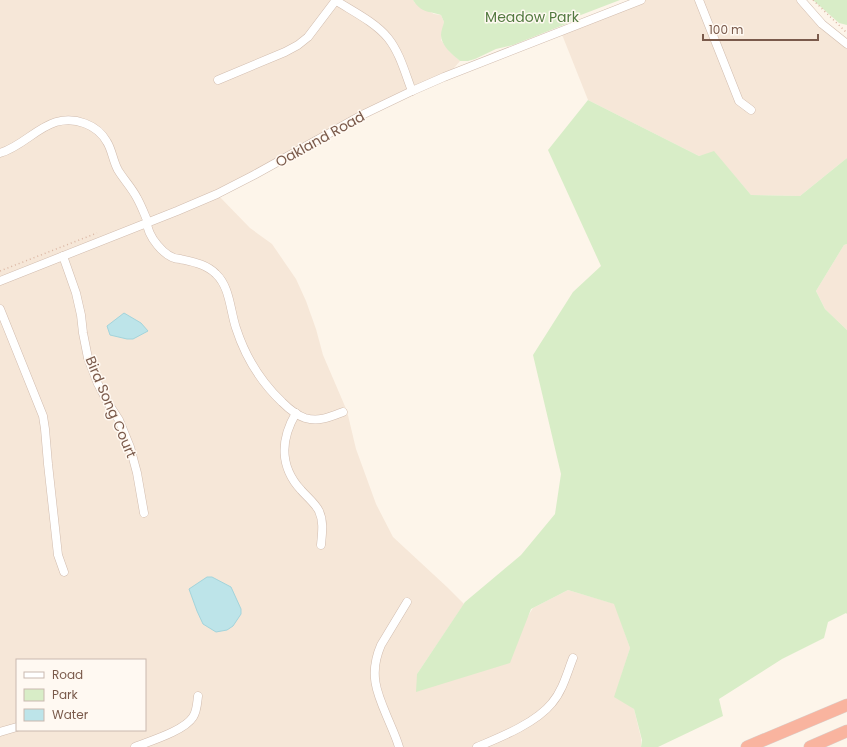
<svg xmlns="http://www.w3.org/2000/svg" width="847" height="747" font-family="Poppins,sans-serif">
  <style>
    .residential { fill: #f6e7d8; fill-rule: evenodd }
    .green { fill: #d8edc7 }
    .water { fill: #bde4e9; stroke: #a3d4db }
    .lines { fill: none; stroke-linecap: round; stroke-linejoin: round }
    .minor-casing { stroke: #d1bcae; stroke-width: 9 }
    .highway-casing { stroke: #dad1cd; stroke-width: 13 }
    .path { stroke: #dab6a3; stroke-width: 1.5; stroke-dasharray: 1 3; stroke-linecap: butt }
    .minor { stroke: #fff; stroke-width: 8 }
    .highway { stroke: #f9b49f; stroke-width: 12 }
    .labels { text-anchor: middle; stroke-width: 3; stroke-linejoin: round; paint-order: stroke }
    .park-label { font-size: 14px; fill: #537a40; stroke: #fff9f2 }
    .street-label { font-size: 14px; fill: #7a5a4b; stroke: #fff9f2 }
  </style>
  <rect width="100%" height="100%" fill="#fdf5ea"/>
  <g class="residential">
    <path d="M0,0h413l2,3 19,11 7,1 3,7 -3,18 8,11 11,10 -12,14 -33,14 -198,105 33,34 22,16 24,35 10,22 10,28 7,26 24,56 9,38 20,55 17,33 54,50 17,17 -47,70 111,-58 5,-8 35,-18 47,14 15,44 -14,45 18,16 7,29v9h-641zM17,660h128v70h-128z"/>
    <path d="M641,0h160l46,44v114l-47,38 -49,-1 -37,-43 -15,4 -111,-56 -27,-68z"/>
    <path d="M847,244v86l-22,-21 -9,-18 28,-46z"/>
  </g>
  <g class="green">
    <path d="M413,0h207l-47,18 -2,4 -58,23 -17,4 -21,10 -7,2h-8c-7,-6 -19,-15 -19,-26 0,-4 2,-9 3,-13l-3,-7c-12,-4 -20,-2 -28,-15z"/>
    <path d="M813,0h34v25l-8,-2z"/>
    <path d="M588,100l111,56 15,-5 37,44 49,1 47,-38v86l-3,1 -28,46 9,18 22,21v284l-1,-1 -18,9 -4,16 -42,21 -63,40 4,17 -65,31h-17l1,-7 -8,-31 -20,-12 16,-49 -16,-44 -46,-14 -37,19 -21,54 -94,29 1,-18 48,-72 56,-47 34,-41 6,-40 -28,-119 40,-63 28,-26 -53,-116z"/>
  </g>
  <g class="water">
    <path d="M124,313l17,10 7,8 -15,8h-6l-17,-4 -3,-9z"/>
    <path d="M207,577h5l19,10 10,22v5l-8,12 -6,4 -11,2 -13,-8 -6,-13 -8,-22z"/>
  </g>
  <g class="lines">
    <defs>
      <g id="minor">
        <path d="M335,0c17,11 40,22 53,38 12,15 17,35 24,53"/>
        <path d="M699,0l40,101 12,9"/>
        <path d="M801,0l21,24 25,20"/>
        <path d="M218,80l67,-28 13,-7 10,-8 28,-37"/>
        <path d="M0,153c21,-6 36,-25 56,-31 19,-5 41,2 51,20 5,8 6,19 11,28 6,10 14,18 19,28 4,7 7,15 10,22 -1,15 18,39 33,39 13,3 26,5 36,15 14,13 14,36 20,54 9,28 25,54 46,74 7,7 14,13 23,16 14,4 25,-1 38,-6"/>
        <path d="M63,256l13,37 5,22 2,18 5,25 10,26 10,19 11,17 11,27 7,26 7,40"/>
        <path d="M0,281l177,-70 40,-17 37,-19 110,-61 48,-23 32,-14 197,-77"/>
        <path d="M0,309l43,107 2,13 3,35 10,91 6,17"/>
        <path d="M296,413c-16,27 -16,54 5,77 6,7 14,13 18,21 5,11 3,22 2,34"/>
        <path d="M0,732l17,-5"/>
        <path d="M135,747c15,-6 49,-16 58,-30 4,-6 4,-13 5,-21"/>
        <path d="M399,747c-2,-7 -5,-14 -8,-21 -12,-29 -24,-49 -10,-81l26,-43"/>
        <path d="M477,747c24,-10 59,-24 75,-44 11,-13 15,-30 21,-45"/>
      </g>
      <g id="highway">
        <path d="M747,747l100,-42"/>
        <path d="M810,747l37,-16"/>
      </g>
    </defs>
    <use href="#minor" class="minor-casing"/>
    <use href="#highway" class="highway-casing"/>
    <g class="path">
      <path d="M813,0l34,33"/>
      <path d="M0,271l97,-38"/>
    </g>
    <use href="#minor" class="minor"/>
    <use href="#highway" class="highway"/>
  </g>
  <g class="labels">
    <g class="park-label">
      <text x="532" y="22">Meadow Park</text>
    </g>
    <g class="street-label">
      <text transform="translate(320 139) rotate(-29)" y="5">Oakland Road</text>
      <text transform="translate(111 407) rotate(67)" y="5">Bird Song Court</text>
    </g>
  </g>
  <rect x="16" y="659" width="130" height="72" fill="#fff9f2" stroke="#cab9af"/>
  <rect x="24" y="672" width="20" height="6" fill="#ffffff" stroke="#cab9af"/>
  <text x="52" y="679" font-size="12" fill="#7a5a4b">Road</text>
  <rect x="24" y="689" width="20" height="12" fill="#d8edc7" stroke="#cab9af"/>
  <text x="52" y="699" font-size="12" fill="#7a5a4b">Park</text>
  <rect x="24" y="709" width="20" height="12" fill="#bde4e9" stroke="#cab9af"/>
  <text x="52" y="719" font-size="12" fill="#7a5a4b">Water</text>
  <path d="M703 34v6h115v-6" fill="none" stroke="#7a5a4b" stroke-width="2"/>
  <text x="709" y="34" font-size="12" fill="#7a5a4b" stroke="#fff9f2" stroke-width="3" paint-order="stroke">100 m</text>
</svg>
